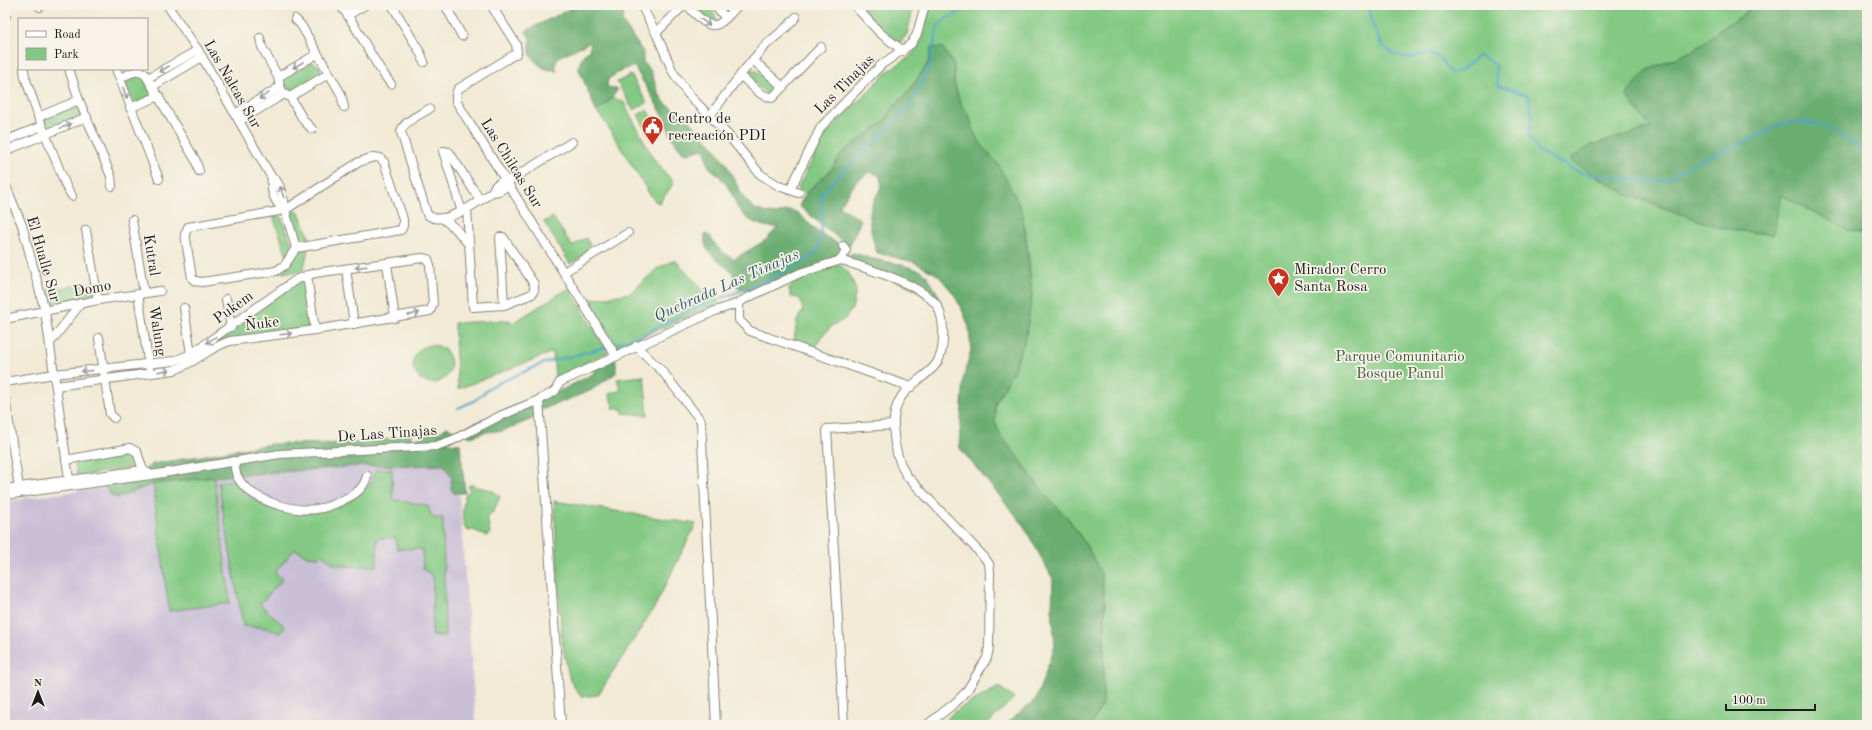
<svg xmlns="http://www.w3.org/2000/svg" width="1872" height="730" font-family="'Old Standard TT',serif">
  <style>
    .industrial { fill: #c9bfd7 }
    .green { fill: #83c983; stroke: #507250 }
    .forest { fill: #6aad71; stroke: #436446 }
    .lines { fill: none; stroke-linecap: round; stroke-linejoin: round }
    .stream { stroke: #4da5ca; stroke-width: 2 }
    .minor-casing { stroke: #878378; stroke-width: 10 }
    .minor { stroke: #fff; stroke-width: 8 }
    .oneway { stroke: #999 }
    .labels { text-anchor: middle; stroke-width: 3.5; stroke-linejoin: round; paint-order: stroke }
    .street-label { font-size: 15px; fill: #1c1c1c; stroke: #f7f3e8 }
    .poi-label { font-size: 15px; fill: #1c1c1c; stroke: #f7f3e8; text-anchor: start }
    .park-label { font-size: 15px; fill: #405940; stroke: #f7f3e8 }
    .water-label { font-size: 16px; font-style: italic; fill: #325a6a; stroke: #f7f3e8 }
  </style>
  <rect width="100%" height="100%" fill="#f7f3e8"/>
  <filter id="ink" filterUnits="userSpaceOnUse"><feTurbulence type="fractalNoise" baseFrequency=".025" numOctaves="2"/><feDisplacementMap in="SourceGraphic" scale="8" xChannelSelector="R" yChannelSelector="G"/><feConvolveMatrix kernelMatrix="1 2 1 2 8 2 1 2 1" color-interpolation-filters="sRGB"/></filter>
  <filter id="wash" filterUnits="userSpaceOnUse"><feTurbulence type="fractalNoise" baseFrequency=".012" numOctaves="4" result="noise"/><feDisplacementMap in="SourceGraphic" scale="16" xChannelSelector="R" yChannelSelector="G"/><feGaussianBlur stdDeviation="0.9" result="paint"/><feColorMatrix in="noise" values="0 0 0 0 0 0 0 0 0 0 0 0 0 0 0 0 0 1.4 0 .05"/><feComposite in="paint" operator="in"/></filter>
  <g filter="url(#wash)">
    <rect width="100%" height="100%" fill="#f2ead5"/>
    <path class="industrial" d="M456,452l20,273h-471v-224l268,-37z"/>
    <g class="green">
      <path d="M692,5h16l7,10 2,6 -9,1z"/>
      <path d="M859,5h55l-7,29 -6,8h-3l-16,-13z"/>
      <path d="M931,5h936v720h-775l11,-23 2,-98 -4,-30 -13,-26 -20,-30 -23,-23 -25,-35 -20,-25 -5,-13v-18l18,-33 12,-31 7,-45 -4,-46 -5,-33 -25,-52 -13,-14 -10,-15 -6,-19 -9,-13 -6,-21v-17l-24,-9 -2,7 -19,28 -16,17 -10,16 -41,29 -11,17 -25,23 -9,-4 29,-55 62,-63 23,-15 10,-15z"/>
      <path d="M312,62l8,4 1,9 -26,15 -8,-2 -2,-7 2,-5z"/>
      <path d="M750,69c9,0 25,15 23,24l-6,1 -21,-19z"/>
      <path d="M141,74l12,22 -19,7 -8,-18 3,-7z"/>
      <path d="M631,75l16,28 -14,7 -16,-28z"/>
      <path d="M612,98l11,3 30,57 21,25 -15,20 -4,-2 -6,-8 -44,-71 -9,-11 13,-9z"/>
      <path d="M75,105h3l3,11 -34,13 -3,-11z"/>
      <path d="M647,110l13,21 -10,5 -12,-21z"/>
      <path d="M298,210l13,31 -12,3 -12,-30z"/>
      <path d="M273,216h8l12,31 -6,9z"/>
      <path d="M553,217l19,29 14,-8 7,12 -23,14 -26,-42z"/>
      <path d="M308,249l-4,19 -4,3 -18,2 16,-23z"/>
      <path d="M675,260l36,38 8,5 -103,45 -28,-50 5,1 37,-6 28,-25z"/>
      <path d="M839,264l10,9 7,17 -4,19 -7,10 -12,6 -12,12 -5,9h-6l-16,-6 3,-19 6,-11 -3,-12 -9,-1 -2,-8 14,-14z"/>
      <path d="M303,279l8,46 -4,3 -58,8 -67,28 -23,5v-3l17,-3z"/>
      <path d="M92,283l2,12 -43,10 -3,-15z"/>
      <path d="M569,288l39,64 -53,26 -2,-26 -95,37 -4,-66 56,-3 1,4z"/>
      <circle cx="432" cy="364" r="19"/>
      <path d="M644,376l4,39 -25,-2 -1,-4h-8l-5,-15 12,-4 -4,-11z"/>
      <path d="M132,452l2,1 6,14 -63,9 -2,-12 3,-3z"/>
      <path d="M392,469l1,30 35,7 4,12h11l2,118h-13l1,-60 -10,-7 -1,-20h-25l-1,-11h-19v28h-30l-13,-2 -13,-11 -2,4 -12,-1 -12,-7 -20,23 7,8 -22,24 25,23 -5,6 -13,-5 -24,-2 -25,-144 16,-2c15,26 55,37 84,32 10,-2 19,-6 29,-10 13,-6 26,-17 28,-32z"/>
      <path d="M214,477l16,126 -61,8 -16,-127z"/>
      <path d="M473,484l2,3c10,1 19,2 25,10l-7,15 -6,4 3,17 -3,3 -14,-6 -5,1c-9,-9 -5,-24 -3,-36l5,-4 -2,-5z"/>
      <path d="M554,501l142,23 -42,84 -56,87 -16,2 -12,-16 -8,-38z"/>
      <path d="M999,687l15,11 -27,27h-48l19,-16z"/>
    </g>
    <g class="forest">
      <path d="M577,5h44l4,3 -3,13 21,31v10l8,9 7,21 7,11 15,11 8,4 12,15 11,10 14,19 18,35 12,12 9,3 13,2 8,-3h7l6,2 21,20 20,11 4,7 -3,7 -88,34 -10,-2 -7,-5 -2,-12c-11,-11 -32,-19 -28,-39l5,2c5,10 13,18 24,23l32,-19 12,-13c-14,1 -32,-5 -40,-19 -3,-4 -3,-9 -6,-14 -4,-7 -10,-16 -17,-22 -1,-2 -3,-2 -5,-4 -5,-6 -2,-13 -6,-19l-17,4 -4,-1 -11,-14 -8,-21 -30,-51 -11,4 -15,9 -1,8 11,2 -9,13 -13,9 -18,-44 6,-13 4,-2 3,-8 -3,-1 -30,14 -3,8 2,7 -3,-2c-11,1 -17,-7 -24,-15v-17l-4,-7z"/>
      <path d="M1746,5h121v230l-19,-5 -67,-35 -8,40 -53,-7 -92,-33 -59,-35 22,-15 60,-17 -25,-33 20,-24 48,-21 31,-24 22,-13z"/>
      <path d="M932,47l11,1 11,17v17l6,21 9,13 6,19 10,15 13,14 19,36 6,16 9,79 -7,45 -12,31 -18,33v18l5,13 20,25 25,35 23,23 20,30 13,26 4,30 -2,98 -11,23h-87l31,-26 19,-53 -3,-38 1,-29 -31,-56 -63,-76 5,-71 7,-26 -2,-23 -5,-13 -10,-20 -16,-19 -24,-13 -37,-9c-4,-13 -10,-32 -6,-45 2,-8 8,-16 11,-23l-3,-10 -9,-3 -13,9 -18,25 22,14 -12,27 -50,-41 7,-13 25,-23 11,-17 43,-32 8,-13 16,-17 19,-28z"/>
      <path d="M854,253l18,6 28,5 21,7 6,5 12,20v6l-2,4c-5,-5 -11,-10 -17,-14 -22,-14 -50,-16 -72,-28l1,-9z"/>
      <path d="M616,360v13l-26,18 -52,20 -6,8 -29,12 -18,1 -14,5 -9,-4 -16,10 14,1 5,49h-11l-3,-4 1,-11 -8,-13 -85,1 -145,11 -61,7 -35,14 -8,-3 -5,-10 2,-4 34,-9 12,-8 118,-20 94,-1 34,-6 4,-6 5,-2 3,2v8c8,1 13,-4 19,-8l9,2 8,-6 9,4 86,-36 8,1 43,-22 3,-10z"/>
    </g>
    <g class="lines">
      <g class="stream">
        <path d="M1088,5l43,4 19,-4"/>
        <path d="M1369,5l4,21 9,19 11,9 18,4 16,-5 12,4 11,16 11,-2 18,-16 16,9 3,21 30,11 4,19 -3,21 9,15 45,23 72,8 13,-4 30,-17 37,-14 46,-23 18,-3 25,5 43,26"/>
        <path d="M611,346l29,-10 51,-27 58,-21 64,-31 8,-18 1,-46 42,-44 19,-13 32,-39 15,-33 8,-38c11,-13 32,-16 47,-21"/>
        <path d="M458,408l16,-7 18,-15 52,-23 63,-16"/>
      </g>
    </g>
  </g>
  <g filter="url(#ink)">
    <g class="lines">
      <defs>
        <g id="minor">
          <path d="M39,5l1,2"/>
          <path d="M167,5l31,45 74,128"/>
          <path d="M340,5c20,24 31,55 51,79"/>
          <path d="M392,5l29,49 3,8"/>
          <path d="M445,5l17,31"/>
          <path d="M491,5l25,39 1,9 -59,36 -2,5v7l160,255"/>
          <path d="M641,5l15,28 17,39 15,22 41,42 31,38 19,12 20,7"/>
          <path d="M687,5c4,5 9,10 14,14 17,16 25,-3 38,-14"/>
          <path d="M714,5l12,13"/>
          <path d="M854,5l26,28 23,18"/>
          <path d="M348,15l17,-10"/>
          <path d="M5,16h1"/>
          <path d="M295,19l6,6 40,69 3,13"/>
          <path d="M656,33l28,-28"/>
          <path d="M260,38l2,9 16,30 2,10 4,7 6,3 14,24 8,8"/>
          <path d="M753,60l30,27"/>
          <path d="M24,69l1,8 17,49 24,60 6,10"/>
          <path d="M69,69l10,31 32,76 1,10"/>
          <path d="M116,69l43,110"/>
          <path d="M740,75l21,19 11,4 49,-51"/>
          <path d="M278,77l39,-23"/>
          <path d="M120,78c7,-3 18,-10 25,-4l51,87 3,10"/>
          <path d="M148,78l50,-28"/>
          <path d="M153,86l49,-29"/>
          <path d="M290,97l38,-23"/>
          <path d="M130,108l29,-12"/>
          <path d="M429,109c-8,5 -27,13 -28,23l26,82c14,15 53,-13 65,-22"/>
          <path d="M235,114l45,-27"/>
          <path d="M710,116c17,-23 34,-48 55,-70 10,-10 22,-17 31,-29"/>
          <path d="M38,117l41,-17"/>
          <path d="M239,121l45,-27"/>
          <path d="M5,141l37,-15"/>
          <path d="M5,151l82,-34"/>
          <path d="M374,157l6,1 4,4 19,57v7l-2,4 -105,18 -11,17 -9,6 -74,11 -7,-1 -3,-3 -7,-44 3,-7 97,-17 74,-48z"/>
          <path d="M272,178l4,2 3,5 5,16 1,9 11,38"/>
          <path d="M272,178c-2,12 2,25 13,32"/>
          <path d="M505,179l-10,7 -3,6 7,-1 10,-6"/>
          <path d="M507,182l65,-40"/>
          <path d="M5,184l17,41 23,86 25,175"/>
          <path d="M790,190l31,-63 60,-62 30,-21 6,-10 8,-29"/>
          <path d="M467,209l6,98 31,-2 28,-11 2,-4v-6l-31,-47h-3l4,68"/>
          <path d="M462,212l-19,-61 6,1 31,48"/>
          <path d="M442,218l14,11 13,16"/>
          <path d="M132,220l12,73"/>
          <path d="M86,230l12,70"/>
          <path d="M843,246l3,4 -5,10 -41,13 -57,27 -4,3v17l11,11 161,56"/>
          <path d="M841,260c29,10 69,20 92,41 13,12 13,49 3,63 -8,11 -21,17 -30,27 -20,21 -13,61 0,84l78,82 5,7 1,8 -1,75 -2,11 -21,34 -11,11 -28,22"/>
          <path d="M387,264l8,54"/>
          <path d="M346,269l8,55"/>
          <path d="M564,272l64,-39"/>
          <path d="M307,275l8,55"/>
          <path d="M138,294l11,73"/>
          <path d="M226,299l5,28"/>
          <path d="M184,308l7,46"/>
          <path d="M5,319l93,-19 62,-9"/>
          <path d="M99,338l11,76 4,4"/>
          <path d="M50,343l31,-40"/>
          <path d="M636,346l26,25 39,50 15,304"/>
          <path d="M5,382l49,-8 120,-13 17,-7 106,-75 18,-6 107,-15 6,1 2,6 3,39 -3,7 -115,19 -85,11c-20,6 -35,22 -56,29l-118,16"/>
          <path d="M5,398l14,89"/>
          <path d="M539,400l22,325"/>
          <path d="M66,460l64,-12 7,4 6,18"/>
          <path d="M234,461c1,5 1,11 3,15 12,25 59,38 85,32 8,-2 16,-5 23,-9 11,-5 19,-11 22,-23"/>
          <path d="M5,489l138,-19 8,5"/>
          <path d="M5,495l146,-20 129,-21 156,-8 17,-6 47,-24 39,-16 16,-9 5,-9 155,-71 24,-8"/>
          <path d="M844,725l-17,-296 67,-4"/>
        </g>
      </defs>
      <use href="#minor" class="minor-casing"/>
      <use href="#minor" class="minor"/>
    </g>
    <defs><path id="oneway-shaft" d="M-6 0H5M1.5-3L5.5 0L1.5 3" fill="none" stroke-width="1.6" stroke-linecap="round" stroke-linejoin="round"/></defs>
    <g class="oneway">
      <use href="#oneway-shaft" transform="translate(705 22) rotate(35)"/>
      <use href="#oneway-shaft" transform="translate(298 65) rotate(150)"/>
      <use href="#oneway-shaft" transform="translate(164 69) rotate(150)"/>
      <use href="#oneway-shaft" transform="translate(125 93) rotate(70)"/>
      <use href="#oneway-shaft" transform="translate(264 96) rotate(149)"/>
      <use href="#oneway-shaft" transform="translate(66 126) rotate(-22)"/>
      <use href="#oneway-shaft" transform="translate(282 192) rotate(-108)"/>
      <use href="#oneway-shaft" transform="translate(361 267) rotate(173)"/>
      <use href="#oneway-shaft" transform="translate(414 314) rotate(-11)"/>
      <use href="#oneway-shaft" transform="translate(286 334) rotate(-7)"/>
      <use href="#oneway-shaft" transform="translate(211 340) rotate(146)"/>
      <use href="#oneway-shaft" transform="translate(87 371) rotate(175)"/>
      <use href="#oneway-shaft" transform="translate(164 371) rotate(-6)"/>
    </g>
  </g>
  <defs>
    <symbol id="civic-pin" viewBox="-11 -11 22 30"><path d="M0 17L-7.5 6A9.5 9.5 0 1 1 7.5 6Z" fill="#c8321e" stroke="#f7f3e8"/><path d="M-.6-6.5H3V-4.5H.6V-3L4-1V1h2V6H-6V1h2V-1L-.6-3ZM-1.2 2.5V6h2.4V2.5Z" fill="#fff"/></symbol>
    <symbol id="sight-pin" viewBox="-11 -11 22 30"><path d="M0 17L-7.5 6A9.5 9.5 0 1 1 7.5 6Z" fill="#c8321e" stroke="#f7f3e8"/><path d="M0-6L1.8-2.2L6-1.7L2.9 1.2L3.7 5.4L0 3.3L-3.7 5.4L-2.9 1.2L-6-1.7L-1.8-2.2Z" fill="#fff"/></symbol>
  </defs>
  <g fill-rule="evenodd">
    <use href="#civic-pin" x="640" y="114" width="25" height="34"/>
    <use href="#sight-pin" x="1266" y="266" width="25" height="34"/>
  </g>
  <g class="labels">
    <g class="street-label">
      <text transform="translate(233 84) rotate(60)" y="5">Las Nalcas Sur</text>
      <text transform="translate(844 84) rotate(-45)" y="5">Las Tinajas</text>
      <text transform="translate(512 163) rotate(58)" y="5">Las Chilcas Sur</text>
      <text transform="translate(152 255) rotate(81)" y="5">Kutral</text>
      <text transform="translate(44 259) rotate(74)" y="5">El Hualle Sur</text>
      <text transform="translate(92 288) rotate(-10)" y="5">Domo</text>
      <text transform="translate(233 307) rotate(-36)" y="5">Pukem</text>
      <text transform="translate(262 323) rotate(-7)" y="5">Ñuke</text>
      <text transform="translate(158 331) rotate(81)" y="5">Walung</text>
      <text transform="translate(387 433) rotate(-4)" y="5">De Las Tinajas</text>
    </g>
    <g class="poi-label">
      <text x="668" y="123">Centro de<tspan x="668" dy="17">recreación PDI</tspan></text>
      <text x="1294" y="274">Mirador Cerro<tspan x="1294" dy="17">Santa Rosa</tspan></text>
    </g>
    <g class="park-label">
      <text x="1400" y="361">Parque Comunitario<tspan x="1400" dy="17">Bosque Panul</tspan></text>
    </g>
    <g class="water-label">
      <text transform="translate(726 284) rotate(-24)" y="6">Quebrada Las Tinajas</text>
    </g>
  </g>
  <rect width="1872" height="730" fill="none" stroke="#f7f3e8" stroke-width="20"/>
  <rect x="18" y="18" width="130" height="52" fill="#f7f3e8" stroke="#9f9d96"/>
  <rect x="26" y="31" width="20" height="6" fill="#ffffff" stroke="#9f9d96"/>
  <text x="54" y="38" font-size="12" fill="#1c1c1c">Road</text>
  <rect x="26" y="48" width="20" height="12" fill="#83c983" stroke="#9f9d96"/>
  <text x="54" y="58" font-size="12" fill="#1c1c1c">Park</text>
  <g transform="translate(38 692)" stroke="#f7f3e8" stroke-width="3" paint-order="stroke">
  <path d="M0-3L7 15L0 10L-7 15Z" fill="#1c1c1c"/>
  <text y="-6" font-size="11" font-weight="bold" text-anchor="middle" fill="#1c1c1c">N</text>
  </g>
  <path d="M1726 704v6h89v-6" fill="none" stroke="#1c1c1c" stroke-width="2"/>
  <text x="1732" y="704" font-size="12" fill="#1c1c1c" stroke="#f7f3e8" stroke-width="3" paint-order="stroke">100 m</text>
</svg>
